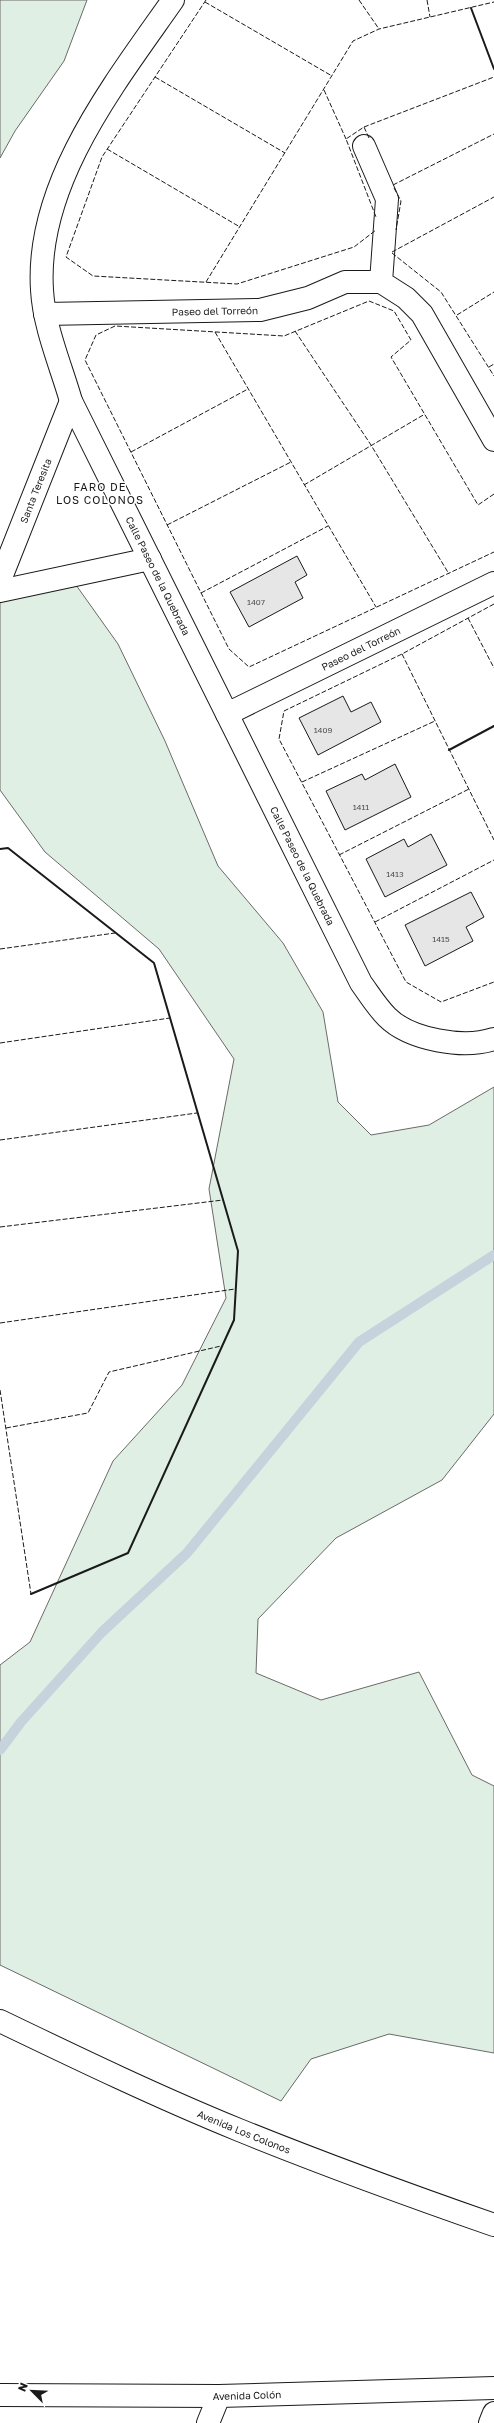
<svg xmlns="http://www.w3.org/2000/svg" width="494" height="2423" font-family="'Golos Text',sans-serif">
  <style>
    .green { fill: #e0efe3; stroke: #6a6a6a }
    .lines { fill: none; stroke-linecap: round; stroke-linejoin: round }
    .stream { stroke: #c6d2dc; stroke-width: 10 }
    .building { fill: #e6e6e6; stroke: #1a1a1a }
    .minor-casing { stroke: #1a1a1a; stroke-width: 24 }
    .major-casing { stroke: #1a1a1a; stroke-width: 24 }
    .minor { stroke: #fff; stroke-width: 22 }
    .major { stroke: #fff; stroke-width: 22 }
    .fence { stroke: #1a1a1a; stroke-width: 1; stroke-dasharray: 5 2; stroke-linecap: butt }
    .wall { stroke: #1a1a1a; stroke-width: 2 }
    .labels { text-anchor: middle; stroke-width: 3; stroke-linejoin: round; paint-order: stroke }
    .number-label { font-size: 8px; fill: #4d4d4d }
    .street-label { font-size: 10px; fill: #1a1a1a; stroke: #fff }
    .neighbourhood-label { font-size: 11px; letter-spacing: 1px; fill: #1a1a1a; stroke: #fff }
  </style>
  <rect width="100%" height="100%" fill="#fff"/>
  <g class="green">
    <path d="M0,0h87l-23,61 -49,70 -15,27z"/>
    <path d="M76,585l42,59 47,97 53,125 65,77 40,69 15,90 33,33 58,-10 65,-38v327l-52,66 -106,58 -78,81 -2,54 65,27 98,-28 53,103 22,11v267l-105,-19 -78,25 -30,42 -281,-136v-300l30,-23 83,-181 69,-76 44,-87 -17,-109 25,-130 -75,-110 -114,-97 -45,-62v-189z"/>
  </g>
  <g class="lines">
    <path class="stream" d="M0,1750l21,-28 81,-90 85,-79 172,-211 135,-87"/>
  </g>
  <g class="building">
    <path d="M297,556l10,19 -12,7 8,16 -54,29 -19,-35z"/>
    <path d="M343,696l8,16 20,-10 10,20 -63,33 -19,-37z"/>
    <path d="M395,764l16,33 -66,33 -19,-39 36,-17 3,6z"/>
    <path d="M431,834l16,31 -62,32 -19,-38 38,-20 4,8z"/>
    <path d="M471,892l13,25 -18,10 7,14 -48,25 -20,-41z"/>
  </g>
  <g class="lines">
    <defs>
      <g id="minor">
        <path id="s1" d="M173,0c-58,83 -138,183 -131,290 2,37 19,76 29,111l290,582c8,11 16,24 26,34 23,23 77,32 107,22"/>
        <path d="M364,146l23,53 -6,83 25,16 16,16 72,126"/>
        <path id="s2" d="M45,314l215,-4 48,-12 37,-16h36"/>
        <path id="s3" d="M0,580l71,-179"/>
        <path d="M0,591l150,-32"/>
        <path id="s4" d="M227,714l267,-131"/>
        <path d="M208,2423l11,-27"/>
        <path d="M490,2423l4,-10"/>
      </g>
      <g id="major">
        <path id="s5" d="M0,2021c79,38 158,76 239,109 84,34 169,65 255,95"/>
        <path id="s6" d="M0,2395l219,1 275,-8"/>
      </g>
    </defs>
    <use href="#minor" class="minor-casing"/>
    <use href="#major" class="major-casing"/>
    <use href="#minor" class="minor"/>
    <use href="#major" class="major"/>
    <g class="fence">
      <path d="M206,0l-104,157 -36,100 27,19 144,8 117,-37 22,-17"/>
      <path d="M359,0l20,29"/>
      <path d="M427,0l3,17"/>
      <path d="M205,2l127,74"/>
      <path d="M155,77l130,76"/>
      <path d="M324,90l22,49"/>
      <path d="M364,127l130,-50"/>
      <path d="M369,138l-5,-11 -18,12 30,78"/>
      <path d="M107,149l133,78"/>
      <path d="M393,185l101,-51"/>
      <path d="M394,188l7,13 -5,29"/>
      <path d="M392,252l102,-55"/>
      <path d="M392,253l49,39 53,84"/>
      <path d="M206,282l147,-241 26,-12 115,-27"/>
      <path d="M457,315l37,-23"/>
      <path d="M295,331l76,114 78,129"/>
      <path d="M215,332l161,275"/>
      <path d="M489,367l5,-3"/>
      <path d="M131,452l117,-63"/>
      <path d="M304,485l121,-71"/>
      <path d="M494,494l-16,11 -87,-148 20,-17 -17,-29 -25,-10 -85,35 -169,-10 -19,9 -11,25 144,289 20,18 245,-115"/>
      <path d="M167,525l124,-63"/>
      <path d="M201,593l127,-67"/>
      <path d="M494,604l-92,50 -118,57 -5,28 127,243 35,20 53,-20"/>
      <path d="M468,618l26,50"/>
      <path d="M402,654l92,186"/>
      <path d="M302,782l133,-61"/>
      <path d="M339,855l130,-66"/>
      <path d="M375,922l119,-62"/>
      <path d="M0,949l115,-16"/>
      <path d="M0,1043l170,-25"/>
      <path d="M0,1140l197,-27"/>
      <path d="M0,1227l223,-27"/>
      <path d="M0,1323l235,-34"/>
      <path d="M0,1390l31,204"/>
      <path d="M6,1428l82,-15 21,-41 112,-26"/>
    </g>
    <g class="wall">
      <path d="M471,8l23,61"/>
      <path d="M449,750l45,-24"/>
      <path d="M0,849l8,-1 146,115 84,288 -4,69 -106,233 -97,41"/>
    </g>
  </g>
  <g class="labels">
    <g class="number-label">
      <text x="256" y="605">1407</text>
      <text x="323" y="733">1409</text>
      <text x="361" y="810">1411</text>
      <text x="395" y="877">1413</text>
      <text x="441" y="942">1415</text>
    </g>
    <g class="street-label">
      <text dy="4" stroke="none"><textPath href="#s2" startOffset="170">Paseo del Torreón</textPath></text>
      <text dy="4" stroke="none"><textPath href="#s3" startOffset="96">Santa Teresita</textPath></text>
      <text dy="4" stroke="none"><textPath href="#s1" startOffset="635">Calle Paseo de la Quebrada</textPath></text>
      <text dy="4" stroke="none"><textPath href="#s4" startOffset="149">Paseo del Torreón</textPath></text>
      <text dy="4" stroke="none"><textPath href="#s1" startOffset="959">Calle Paseo de la Quebrada</textPath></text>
      <text dy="4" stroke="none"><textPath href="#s5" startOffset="268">Avenida Los Colonos</textPath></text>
      <text dy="4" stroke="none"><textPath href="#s6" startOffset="247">Avenida Colón</textPath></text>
    </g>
    <g class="neighbourhood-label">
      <text x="100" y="491">FARO DE<tspan x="100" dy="13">LOS COLONOS</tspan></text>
    </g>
  </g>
  <g transform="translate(32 2391) rotate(294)" stroke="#ffffff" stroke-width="3" paint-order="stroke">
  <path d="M0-3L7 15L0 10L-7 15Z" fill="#1a1a1a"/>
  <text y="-6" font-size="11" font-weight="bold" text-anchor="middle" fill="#1a1a1a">N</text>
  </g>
</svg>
